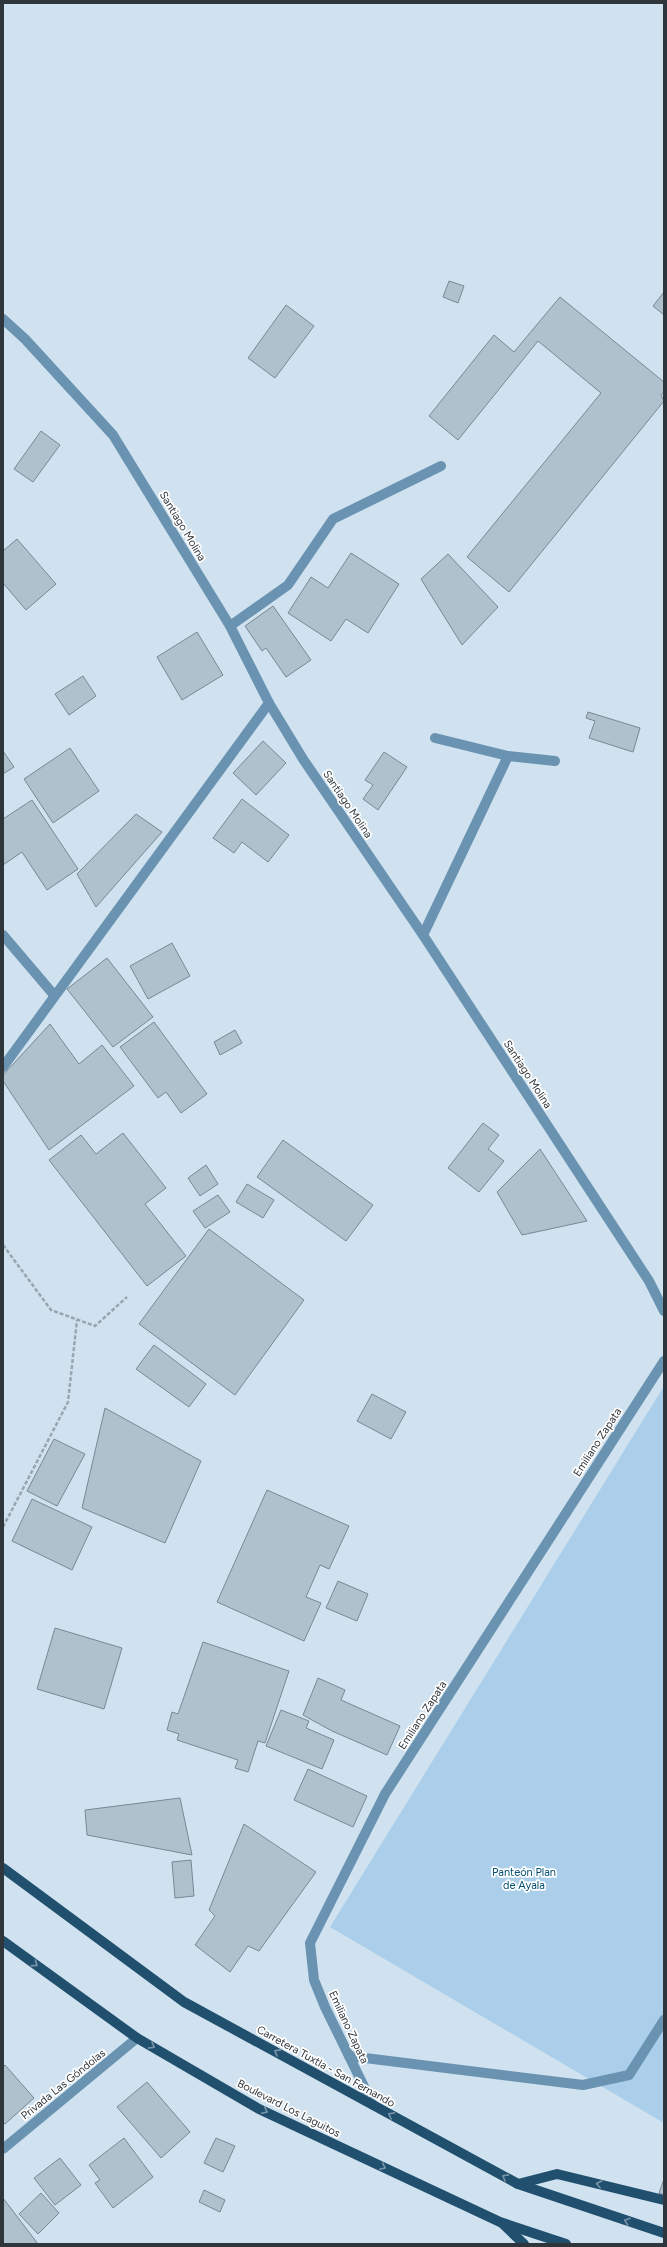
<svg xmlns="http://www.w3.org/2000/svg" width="667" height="2247" font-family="Figtree,sans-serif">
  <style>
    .green { fill: #abcfea }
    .building { fill: #b0c1ce; stroke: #788894 }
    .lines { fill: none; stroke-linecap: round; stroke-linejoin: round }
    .path { stroke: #98a6b0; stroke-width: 2.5; stroke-dasharray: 4 2; stroke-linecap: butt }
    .minor { stroke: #6993b1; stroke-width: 10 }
    .major { stroke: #21506f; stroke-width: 10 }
    .oneway { stroke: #7a96a9 }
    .labels { text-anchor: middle; stroke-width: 3.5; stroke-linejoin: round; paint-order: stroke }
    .street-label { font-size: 11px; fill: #2f363b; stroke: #fff }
    .park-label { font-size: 11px; fill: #044d73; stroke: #fff }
  </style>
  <rect width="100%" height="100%" fill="#d0e2ef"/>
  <path class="green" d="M664,1386v737l-334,-196z"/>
  <g class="building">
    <path d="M449,281l15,5 -6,17 -15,-6z"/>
    <path d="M664,292v23l-11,-9z"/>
    <path d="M560,297l104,85v10l-3,3 3,6 -155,191 -42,-35 134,-164 -63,-52 -80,99 -29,-24 65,-81 20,17z"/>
    <path d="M286,305l28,21 -39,52 -27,-20z"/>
    <path d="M41,431l19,14 -27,37 -19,-13z"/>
    <path d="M17,539l39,45 -30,26 -23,-27v-32z"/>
    <path d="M351,553l48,31 -31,49 -22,-14 -15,22 -43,-28 23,-36 17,11z"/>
    <path d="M448,554l50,53 -36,38 -41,-66z"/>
    <path d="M273,606l38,54 -25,17 -20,-29 -4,3 -17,-25z"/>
    <path d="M197,632l26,43 -41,25 -25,-43z"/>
    <path d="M83,676l13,20 -27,19 -14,-21z"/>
    <path d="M588,712l52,16 -7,24 -44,-14 6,-17 -9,-3z"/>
    <path d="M263,741l23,22 -30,32 -23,-22z"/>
    <path d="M70,748l29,43 -46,32 -29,-44z"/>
    <path d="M3,751l11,16 -11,7z"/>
    <path d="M384,752l23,15 -29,43 -15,-11 10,-14 -8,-5z"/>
    <path d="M242,799l47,36 -21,27 -26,-20 -8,11 -21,-15z"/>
    <path d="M32,800l46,69 -31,21 -25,-38 -19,13v-46z"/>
    <path d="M136,814l26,18 -66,75 -19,-33z"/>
    <path d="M172,943l18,33 -42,23 -18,-33z"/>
    <path d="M107,958l46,59 -40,30 -46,-58z"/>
    <path d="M154,1022l53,72 -26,19 -15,-21 -8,6 -38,-51z"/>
    <path d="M50,1024l29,40 23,-19 32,41 -85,64 -46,-69v-6z"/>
    <path d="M235,1030l7,13 -22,12 -6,-13z"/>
    <path d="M483,1123l16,12 -11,14 16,12 -25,31 -31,-24z"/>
    <path d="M123,1133l43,55 -21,16 41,52 -39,30 -98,-126 32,-25 15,19z"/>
    <path d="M283,1140l90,65 -27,36 -89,-64z"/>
    <path d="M540,1149l47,72 -65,14 -25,-43z"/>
    <path d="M206,1165l12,19 -18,12 -12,-18z"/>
    <path d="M247,1184l27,16 -11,18 -27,-16z"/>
    <path d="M218,1195l12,17 -25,16 -12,-17z"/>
    <path d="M209,1229l95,71 -69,95 -96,-71z"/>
    <path d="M154,1345l52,39 -17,23 -53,-38z"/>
    <path d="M372,1394l34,18 -15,27 -34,-18z"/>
    <path d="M105,1408l96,53 -36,82 -83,-35z"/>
    <path d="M54,1439l31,15 -28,52 -30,-15z"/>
    <path d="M267,1490l82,36 -20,43 -9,-4 -14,32 15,6 -17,38 -87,-39z"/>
    <path d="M32,1499l60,28 -20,43 -60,-29z"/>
    <path d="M338,1581l30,13 -11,27 -31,-13z"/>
    <path d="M55,1628l67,20 -18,61 -67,-20z"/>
    <path d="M203,1642l86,29 -24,72 -7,-2 -10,31 -13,-4 3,-8 -61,-20 2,-6 -12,-4 5,-18 6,2z"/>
    <path d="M318,1678l27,12 -4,10 59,26 -13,29 -55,-24 -29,-16z"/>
    <path d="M281,1710l28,11 -3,7 28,12 -12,29 -56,-23z"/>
    <path d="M308,1769l59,27 -14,31 -59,-27z"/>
    <path d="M180,1798l12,57 -105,-20 -2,-25z"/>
    <path d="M244,1824l72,48 -57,79 -11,-5 -18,26 -35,-27 20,-29 -6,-6z"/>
    <path d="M191,1860l3,36 -19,2 -3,-36z"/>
    <path d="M5,2065l29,33 -29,26 -2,-2v-55z"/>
    <path d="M147,2082l43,50 -29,26 -44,-51z"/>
    <path d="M124,2138l29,39 -40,31 -18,-25 5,-3 -11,-15z"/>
    <path d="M216,2138l19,8 -12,26 -19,-9z"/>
    <path d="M60,2158l21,27 -26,20 -21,-27z"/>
    <path d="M664,2179v16l-5,-2z"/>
    <path d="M204,2190l21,10 -5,12 -21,-10z"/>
    <path d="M41,2193l18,20 -21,21 -19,-20z"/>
    <path d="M3,2198l35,46h-35z"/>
  </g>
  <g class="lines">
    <g class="path">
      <path d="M3,1245l48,65 44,16 32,-29"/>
      <path d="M3,1527l65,-125 9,-82"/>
    </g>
    <g class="minor">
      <path d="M3,319l22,20 88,96 117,191 39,77 34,56 120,176 226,346 15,30"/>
      <path d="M230,626l58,-41 45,-66 108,-53"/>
      <path d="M435,738l73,18 47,5"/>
      <path d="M3,935l51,60"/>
      <path d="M423,935l85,-179"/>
      <path d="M3,1067l266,-364"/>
      <path d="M349,2056l234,29 46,-10 35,-55"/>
      <path d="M373,2105l-48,-98 -11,-27 -4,-37 75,-149 279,-433"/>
      <path d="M3,2149l134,-111"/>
    </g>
    <g class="major">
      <path d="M3,1868l181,134 334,182 146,49"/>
      <path d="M3,1941l134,97 122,71 241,113 66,22"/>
      <path d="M518,2184l39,-10 107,26"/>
      <path d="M503,2224l21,20"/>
    </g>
  </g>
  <defs><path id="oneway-chevron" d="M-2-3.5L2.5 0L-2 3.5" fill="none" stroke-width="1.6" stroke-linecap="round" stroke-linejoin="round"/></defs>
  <g class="oneway">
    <use href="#oneway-chevron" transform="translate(35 1964) rotate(36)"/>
    <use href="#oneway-chevron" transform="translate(152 2046) rotate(30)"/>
    <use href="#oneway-chevron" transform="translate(277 2052) rotate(-151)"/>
    <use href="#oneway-chevron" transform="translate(265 2111) rotate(25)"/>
    <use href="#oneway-chevron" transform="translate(391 2115) rotate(-151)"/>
    <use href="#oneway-chevron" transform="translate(383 2167) rotate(25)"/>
    <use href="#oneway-chevron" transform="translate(505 2177) rotate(-151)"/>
    <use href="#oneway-chevron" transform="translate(599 2184) rotate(-166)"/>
    <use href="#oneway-chevron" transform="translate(627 2221) rotate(-161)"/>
  </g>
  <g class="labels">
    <g class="street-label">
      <text transform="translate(183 526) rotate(59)" y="4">Santiago Molina</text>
      <text transform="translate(348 804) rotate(56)" y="4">Santiago Molina</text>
      <text transform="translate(528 1074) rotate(57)" y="4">Santiago Molina</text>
      <text transform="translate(597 1442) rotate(-57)" y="4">Emiliano Zapata</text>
      <text transform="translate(422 1715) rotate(-57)" y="4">Emiliano Zapata</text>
      <text transform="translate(349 2027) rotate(65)" y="4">Emiliano Zapata</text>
      <text transform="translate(326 2066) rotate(29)" y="4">Carretera Tuxtla - San Fernando</text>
      <text transform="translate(63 2084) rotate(-39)" y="4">Privada Las Góndolas</text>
      <text transform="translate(289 2108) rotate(27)" y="4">Boulevard Los Laguitos</text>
    </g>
    <g class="park-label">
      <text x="524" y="1876">Panteón Plan<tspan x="524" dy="13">de Ayala</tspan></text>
    </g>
  </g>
  <rect width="667" height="2247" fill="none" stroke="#2f363b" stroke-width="8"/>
</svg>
